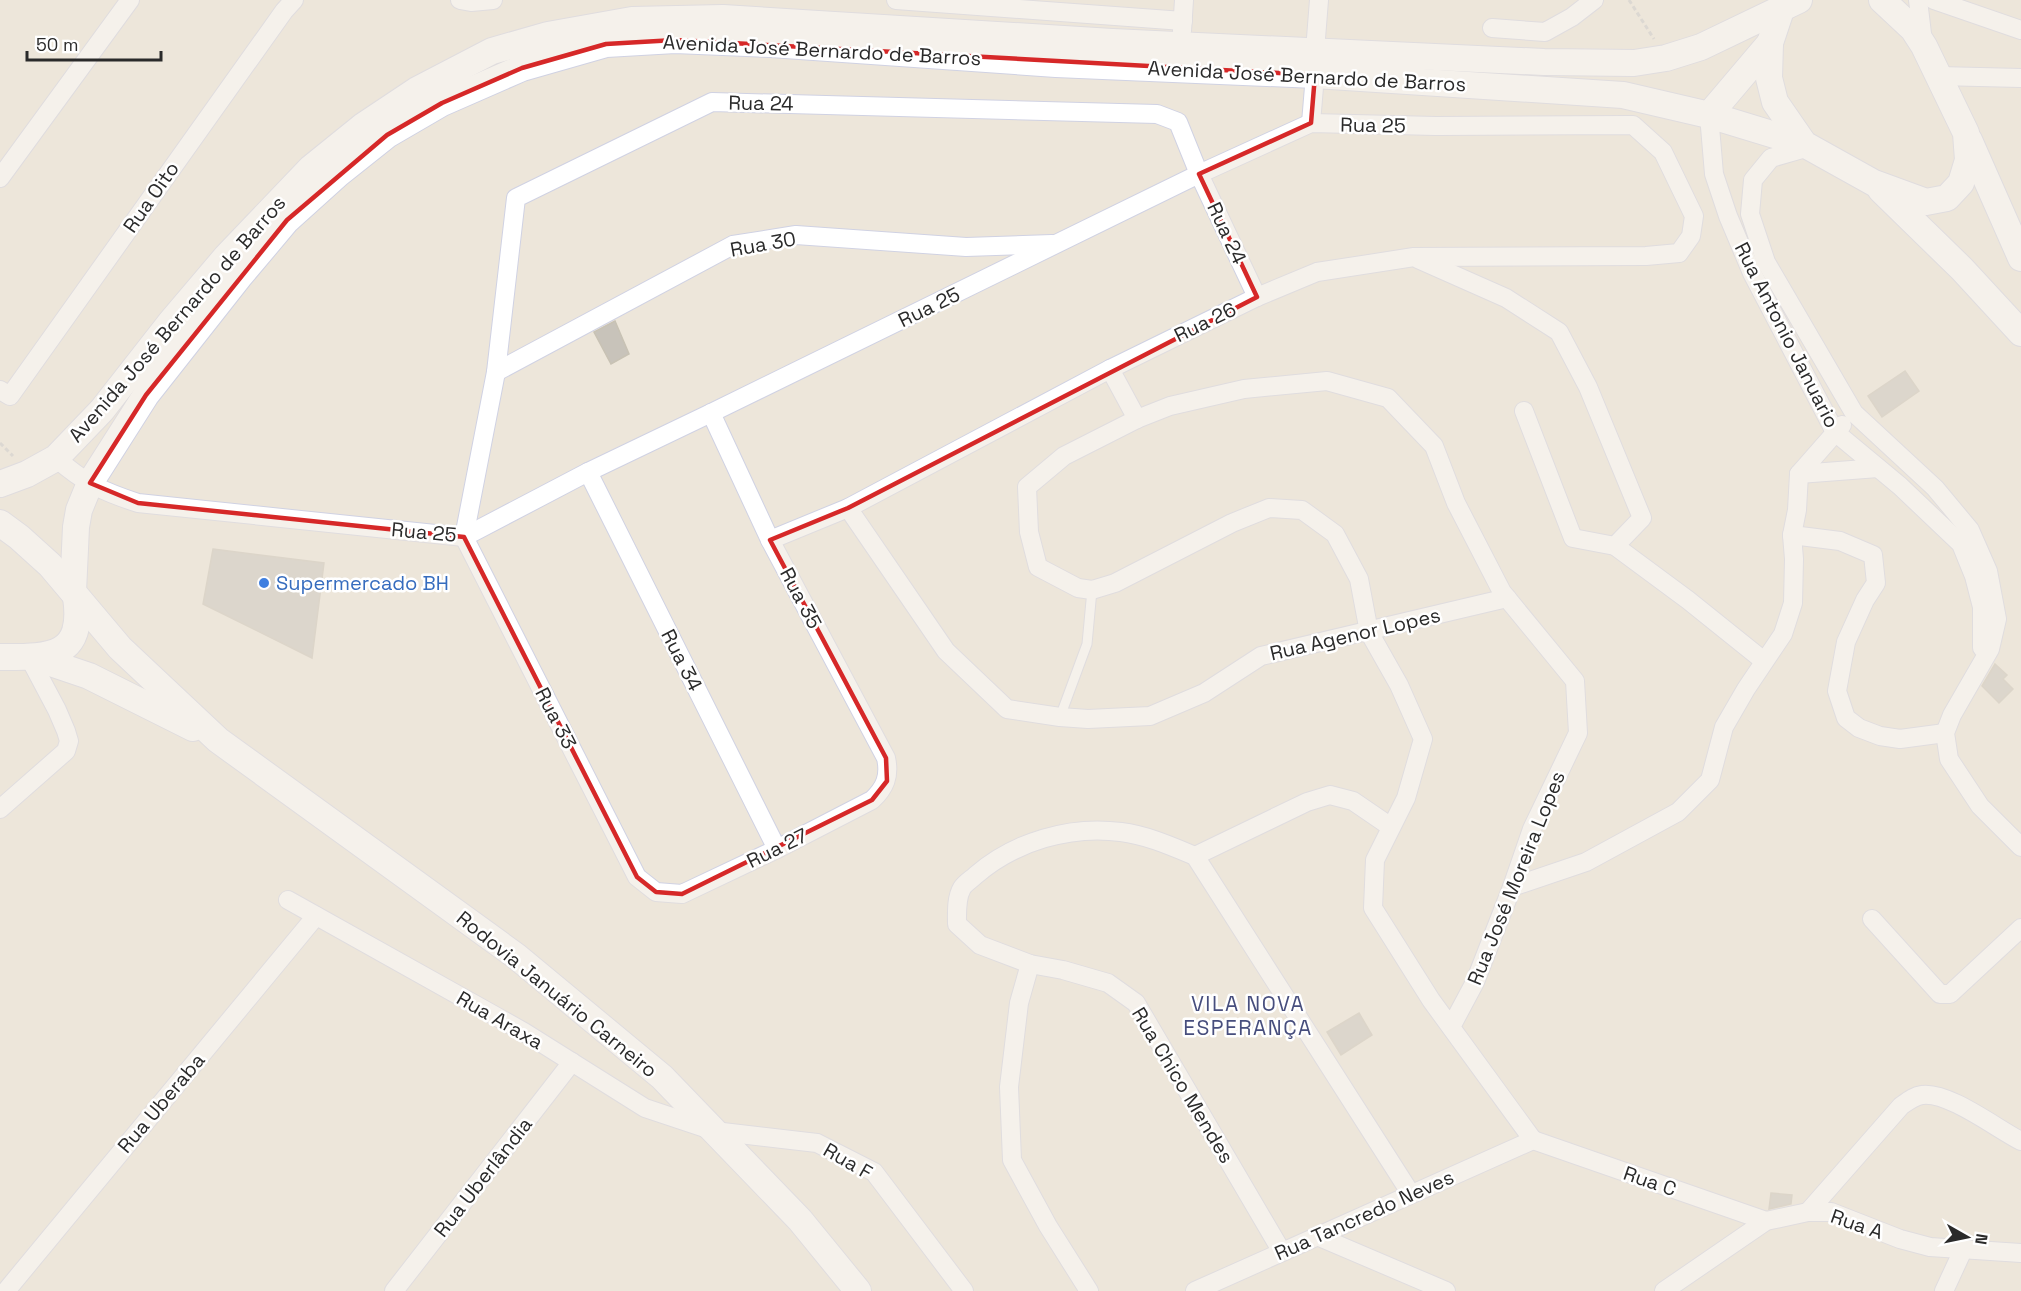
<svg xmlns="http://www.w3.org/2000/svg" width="2021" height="1291" font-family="'Space Grotesk',sans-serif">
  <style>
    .building { fill: #c8c3ba; stroke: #c8c2b4; stroke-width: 1.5 }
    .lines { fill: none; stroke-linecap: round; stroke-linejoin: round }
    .lane-casing { stroke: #d0d2e3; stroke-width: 11 }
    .street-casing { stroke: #d0d2e3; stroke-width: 20 }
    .secondary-casing { stroke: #d0d2e3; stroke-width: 28 }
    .path { stroke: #c8c8c8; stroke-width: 3; stroke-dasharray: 4.5 3; stroke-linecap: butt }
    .lane { stroke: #fff; stroke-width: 9 }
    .street { stroke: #fff; stroke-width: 18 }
    .secondary { stroke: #fff; stroke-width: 26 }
    .marked { fill: none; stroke: #d62828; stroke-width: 4.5; stroke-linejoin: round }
    .shop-dot { fill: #3f7fe0; stroke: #fff; stroke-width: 2 }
    .labels { text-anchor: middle; stroke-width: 5; stroke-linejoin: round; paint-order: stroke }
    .street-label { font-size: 20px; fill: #2a2a2a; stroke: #fff }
    .shop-label { font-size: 20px; fill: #366cbe; stroke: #fff; text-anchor: start }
    .neighbourhood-label { font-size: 21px; letter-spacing: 1.5px; fill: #474e7d; stroke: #fff }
  </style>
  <rect width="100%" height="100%" fill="#ede6da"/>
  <g class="building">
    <path d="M615,321l14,33 -18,10 -17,-32z"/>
    <path d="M1905,371l14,20 -37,26 -14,-21z"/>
    <path d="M213,549l111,14 -12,95 -109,-54z"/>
    <path d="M1995,664l12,11 -4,4 10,10 -14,14 -17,-17z"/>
    <path d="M1359,1013l13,22 -31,20 -14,-23z"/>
    <path d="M1771,1193l21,2 -1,9 -22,5z"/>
  </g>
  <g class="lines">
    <defs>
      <path id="lane" d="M1060,717l27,-73 5,-54"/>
      <g id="street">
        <path d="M460,0l11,2 22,-2"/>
        <path d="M896,0l287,21"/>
        <path d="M1918,0l5,42"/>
        <path d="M1934,0l87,30"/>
        <path d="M1492,28l53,4 27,-15 22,-17"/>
        <path d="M1182,31l2,-31"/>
        <path d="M1315,51l4,-51"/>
        <path d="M1938,76l83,2"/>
        <path d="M1709,115l5,59 14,42 24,57 83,159 65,54 61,58 13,32 8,31v41"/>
        <path d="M1311,123l4,-48"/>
        <path d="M1809,147l-38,11 -18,22 -3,34 16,48 88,151 81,75 35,42 18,41 9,48 -7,30 -38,66 -7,18 4,26 31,47 41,41"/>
        <path d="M0,178l130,-178"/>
        <path d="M1418,259l88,39 53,34 29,55 54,131 -27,28"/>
        <path d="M1110,369l27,50"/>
        <path d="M496,372l237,-127 63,-10 170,12 86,-3"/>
        <path d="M0,390l10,6 274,-385 10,-11"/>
        <path d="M1524,411l49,127 42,8 73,54 76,61"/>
        <path d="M711,413l59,127 116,218c4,18 -1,30 -14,42l-95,49 -95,45 -26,-2 -19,-15 -173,-340 32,-165 20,-174 196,-96 445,12 21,8 21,52 58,123"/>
        <path d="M56,458c28,25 48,34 82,45l326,34 124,-65 123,-59 488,-239 112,-51 125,3 197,-1 30,27 31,64 -3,20 -12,17 -33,3 -232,1 -97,15 -60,25 -147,72 -262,139 -78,32"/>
        <path d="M588,472l189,377"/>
        <path d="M1799,474l43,-49"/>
        <path d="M1799,474l79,-6"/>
        <path d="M848,508l98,143 61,58 53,8 28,2 62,-3 54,-23 57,-37 246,-58"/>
        <path d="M1792,535l48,6 33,14 3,28 -11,17 -19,42 -9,49 9,27 13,10 21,8 20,3 45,-6"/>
        <path d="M0,809l66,-58 3,-10 -3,-10 -9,-21 -28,-53"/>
        <path d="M1195,856l112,-54 23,-7 23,6 38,26"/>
        <path d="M1512,887l74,-25 92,-50 32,-32 14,-53 22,-38 37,-55 10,-31 1,-44 -2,-24 5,-25 2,-36"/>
        <path d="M288,900l236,132 121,76 69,23 103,12 57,29 90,119"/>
        <path d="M1872,919l68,75h10l71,-66"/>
        <path d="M1030,964l-11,39 -10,84 3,73 36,66 41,65"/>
        <path d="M1451,1027l24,-45 37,-95 20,-58 46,-96 -3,-52 -73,-89 -46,-89 -22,-57 -46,-48 -61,-17 -83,8 -74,17 -33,13 -73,37 -37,31 2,45 9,35 40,21 14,2 23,-7 117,-60 37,-15 33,2 33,24 24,45 10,53 30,53 24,54 -17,59 -31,62 -2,48 58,92 102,140"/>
        <path d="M1533,1140l233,81"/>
        <path d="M1808,1212l93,-106c7,-5 13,-10 21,-11 26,-4 75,34 99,46"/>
        <path d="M1317,1236l129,55"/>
        <path d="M1282,1252l-146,-249 -28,-20 -45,-13 -33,-6 -50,-19 -23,-21c0,-11 -1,-26 5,-36 3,-5 10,-9 14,-13 38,-33 94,-50 145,-43 25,3 50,14 74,24l216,338"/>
        <path d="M6,1291l310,-375"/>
        <path d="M394,1291l178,-229"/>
        <path d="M1195,1291l338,-151"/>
        <path d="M1664,1291l102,-70 42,-9h23l69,27 30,8 91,6"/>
        <path d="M1944,1291l19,-41"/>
      </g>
      <g id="secondary">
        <path d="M1781,10l-11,33 -1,35 6,24 29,42 70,39 52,19 21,-4 14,-15 7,-23 -2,-27 -42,-87 -11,-17 -31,-29"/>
        <path d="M1709,115l61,-72"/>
        <path d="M1969,140l52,118"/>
        <path d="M1881,190l81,79 59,64"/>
        <path d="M0,484l27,-10 29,-16 46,-48 68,-87 56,-66 85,-89 52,-42 54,-36 75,-39 56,-16 84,-15 91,-2 389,24 432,20 90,1 32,-5 35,-11 98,-47"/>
        <path d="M0,523l19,14 31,28 70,83 98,92 298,216 146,121 138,143 58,71"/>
        <path d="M73,592l3,-65 3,-17 11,-27 56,-88 93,-118 48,-57 51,-46 49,-39 55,-32 80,-35 84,-24 69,-4 96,4 285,20 259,11 308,20 86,20 95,29"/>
        <path d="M0,657c48,0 85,2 76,-60"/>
        <path d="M33,657l56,19 104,52"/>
      </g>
    </defs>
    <use href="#lane" class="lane-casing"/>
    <use href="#street" class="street-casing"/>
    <use href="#secondary" class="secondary-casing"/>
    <g class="path">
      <path d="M1629,0l25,39"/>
      <path d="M0,443l13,13"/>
    </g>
    <use href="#lane" class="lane"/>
    <use href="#street" class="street"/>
    <use href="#secondary" class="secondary"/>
  </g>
  <path d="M0 0H2021V1291H0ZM675,40l640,35 -4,48 -112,51 58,123 -409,211 -78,32 116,218 1,23 -15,19 -190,94 -26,-2 -19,-15 -173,-340 -326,-34 -48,-20 56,-88 141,-175 100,-85 55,-32 80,-35 84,-24z" fill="#ede6da" fill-opacity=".55" fill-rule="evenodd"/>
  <path class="marked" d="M675,40l640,35 -4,48 -112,51 58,123 -409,211 -78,32 116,218 1,23 -15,19 -190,94 -26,-2 -19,-15 -173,-340 -326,-34 -48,-20 56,-88 141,-175 100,-85 55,-32 80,-35 84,-24z"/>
  <circle class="shop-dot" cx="264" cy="583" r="6"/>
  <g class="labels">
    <g class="street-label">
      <text transform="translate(822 50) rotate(3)" y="7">Avenida José Bernardo de Barros</text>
      <text transform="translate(1307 76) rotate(3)" y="7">Avenida José Bernardo de Barros</text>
      <text transform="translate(761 103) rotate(1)" y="7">Rua 24</text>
      <text transform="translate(1373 125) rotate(1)" y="7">Rua 25</text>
      <text transform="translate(151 197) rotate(-55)" y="7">Rua Oito</text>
      <text transform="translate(1227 233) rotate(65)" y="7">Rua 24</text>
      <text transform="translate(763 244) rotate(-10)" y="7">Rua 30</text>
      <text transform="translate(929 307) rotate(-26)" y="7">Rua 25</text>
      <text transform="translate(177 319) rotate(-49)" y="7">Avenida José Bernardo de Barros</text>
      <text transform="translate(1205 322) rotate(-26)" y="7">Rua 26</text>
      <text transform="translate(1787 335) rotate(63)" y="7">Rua Antonio Januario</text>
      <text transform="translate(424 532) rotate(5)" y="7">Rua 25</text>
      <text transform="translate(801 598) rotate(62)" y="7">Rua 35</text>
      <text transform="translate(1355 634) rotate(-13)" y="7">Rua Agenor Lopes</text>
      <text transform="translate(682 660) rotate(63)" y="7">Rua 34</text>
      <text transform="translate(556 718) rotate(63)" y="7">Rua 33</text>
      <text transform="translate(777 848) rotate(-26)" y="7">Rua 27</text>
      <text transform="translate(1516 878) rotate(-68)" y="7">Rua José Moreira Lopes</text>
      <text transform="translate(557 994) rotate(39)" y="7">Rodovia Januário Carneiro</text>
      <text transform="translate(500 1020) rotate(30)" y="7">Rua Araxa</text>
      <text transform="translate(1183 1085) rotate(59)" y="7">Rua Chico Mendes</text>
      <text transform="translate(161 1103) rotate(-50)" y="7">Rua Uberaba</text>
      <text transform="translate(848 1161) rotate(30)" y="7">Rua F</text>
      <text transform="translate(483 1177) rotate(-52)" y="7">Rua Uberlândia</text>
      <text transform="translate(1650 1181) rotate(19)" y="7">Rua C</text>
      <text transform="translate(1364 1215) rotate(-24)" y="7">Rua Tancredo Neves</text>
      <text transform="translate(1857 1224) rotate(19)" y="7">Rua A</text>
    </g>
    <g class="shop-label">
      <text x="276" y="590">Supermercado BH</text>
    </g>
    <g class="neighbourhood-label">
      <text x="1248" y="1011">VILA NOVA<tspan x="1248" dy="24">ESPERANÇA</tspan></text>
    </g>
  </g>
  <g transform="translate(1967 1237) rotate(99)" stroke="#ffffff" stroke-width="4.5" paint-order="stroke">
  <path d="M0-4.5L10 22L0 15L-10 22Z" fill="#2a2a2a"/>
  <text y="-9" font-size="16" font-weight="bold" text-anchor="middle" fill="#2a2a2a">N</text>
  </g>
  <path d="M27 51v9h134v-9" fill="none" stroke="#2a2a2a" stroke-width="3"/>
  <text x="36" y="51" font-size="18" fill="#2a2a2a" stroke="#ffffff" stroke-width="4.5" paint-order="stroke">50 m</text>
</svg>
